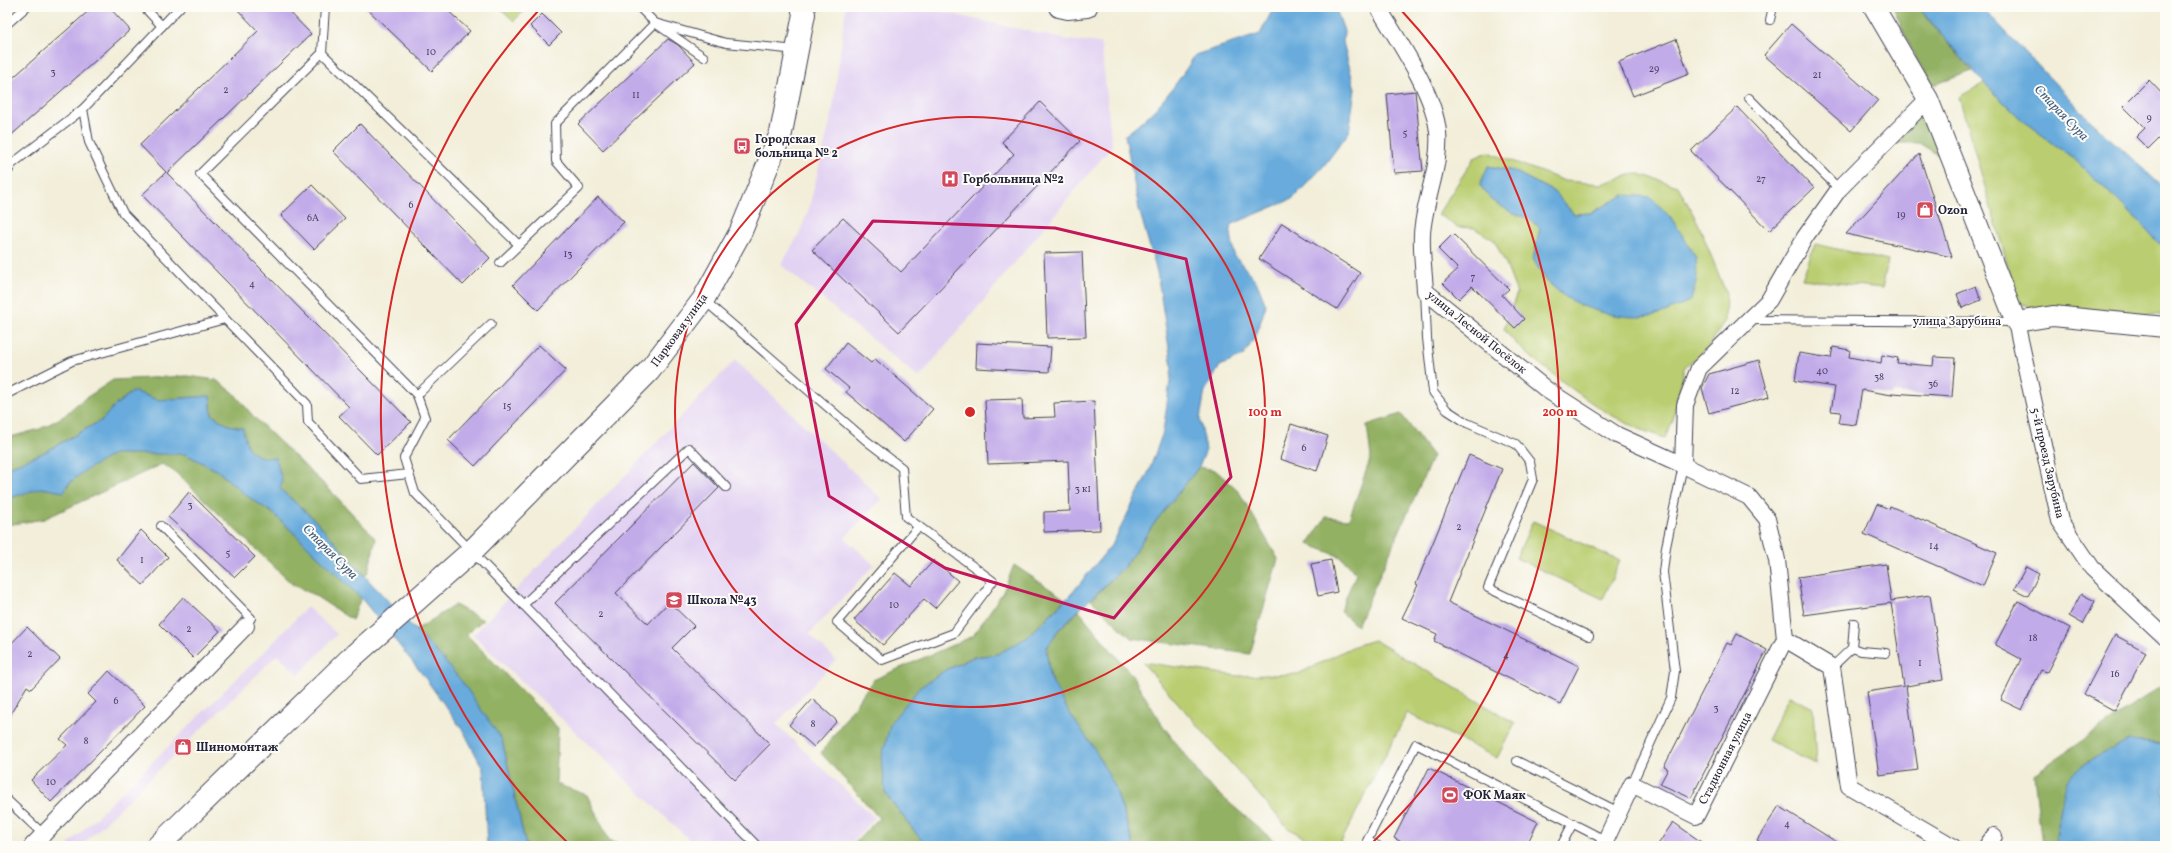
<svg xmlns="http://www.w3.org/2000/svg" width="2172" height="853" font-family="Vollkorn,serif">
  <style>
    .built { fill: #e3d3f3 }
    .green { fill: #bace71; stroke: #6e7856; fill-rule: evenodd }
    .forest { fill: #93b163; stroke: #5a6a4f }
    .water { fill: #67abdc; stroke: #44668c }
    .building { fill: #c2abe9 }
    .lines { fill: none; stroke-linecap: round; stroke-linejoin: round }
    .service-casing { stroke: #414153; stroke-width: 10 }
    .minor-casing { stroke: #414153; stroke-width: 18 }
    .tertiary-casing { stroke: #414153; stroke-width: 22 }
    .secondary-casing { stroke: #414153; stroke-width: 24 }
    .service { stroke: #fff; stroke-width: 8 }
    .minor { stroke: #fff; stroke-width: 16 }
    .tertiary { stroke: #fff; stroke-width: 20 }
    .secondary { stroke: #fff; stroke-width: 22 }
    .marked { fill: none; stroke: #c2185b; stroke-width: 3; stroke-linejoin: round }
    .ring { fill: none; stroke: #d62828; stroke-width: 2 }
    .labels { text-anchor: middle; stroke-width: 4; stroke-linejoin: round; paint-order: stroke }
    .number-label { font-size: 10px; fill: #4a4466 }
    .poi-label { font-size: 12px; font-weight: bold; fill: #22223b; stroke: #fdfcf7; text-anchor: start }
    .street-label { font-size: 12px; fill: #22223b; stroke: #fdfcf7 }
    .water-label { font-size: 13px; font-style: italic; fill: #3e597b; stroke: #fdfcf7 }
    .centre { fill: #d62828; stroke: #fdfcf7; stroke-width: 2 }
    .ring-label { font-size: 12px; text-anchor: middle; font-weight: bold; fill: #d62828; stroke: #fdfcf7; stroke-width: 4; stroke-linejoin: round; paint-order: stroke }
  </style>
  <rect width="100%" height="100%" fill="#fdfcf7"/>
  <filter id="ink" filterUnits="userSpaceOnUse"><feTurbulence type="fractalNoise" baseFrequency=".025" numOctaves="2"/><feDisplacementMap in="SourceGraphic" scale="8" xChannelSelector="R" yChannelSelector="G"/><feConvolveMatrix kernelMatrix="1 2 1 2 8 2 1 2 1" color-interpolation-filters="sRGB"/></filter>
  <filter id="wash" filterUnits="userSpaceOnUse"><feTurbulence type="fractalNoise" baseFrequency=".012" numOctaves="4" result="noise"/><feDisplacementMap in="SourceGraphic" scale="16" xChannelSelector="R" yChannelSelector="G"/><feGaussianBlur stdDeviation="0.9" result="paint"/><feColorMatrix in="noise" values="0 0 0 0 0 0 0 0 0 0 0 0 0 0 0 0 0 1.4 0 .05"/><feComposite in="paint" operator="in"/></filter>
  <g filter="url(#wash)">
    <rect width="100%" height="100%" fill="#f2eed9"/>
    <g class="built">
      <path d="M846,7h75l147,33 33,3 11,103 -193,232 -138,-113 17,-29 10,-24 24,-98z"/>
      <path d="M735,360l147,139 -37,39 29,27 -65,69 27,26 -60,64 99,94 -26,28h-153l-223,-211z"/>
      <path d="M307,607l30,27 -38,41 -22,-20 -196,191h-14l202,-199z"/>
    </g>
    <g class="green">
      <path d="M499,7h28l-13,14z"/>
      <path d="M1984,83l39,38 50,37 66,63 26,29v65l-105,-2 -31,-6 -11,-6 -59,-204z"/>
      <path d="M1488,152l77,29 36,3 35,-11 42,13 20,37 28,70 -1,27 -17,27 -24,21 -11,52 -8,18c-47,-14 -79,-38 -116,-67 -17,-13 -33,-25 -45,-42l13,-36 -12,-31 -11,-22 -20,-12 -17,-1 -19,-13 36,-56zM1488,166l26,5 40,21 20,22 17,-1 33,-18 -31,114c-13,-6 -45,-21 -51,-34 -5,-12 -5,-34 -2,-47l-12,-10 -14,-4 -23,-14 -11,-15z"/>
      <path d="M1815,244l73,17 -6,27 -80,-9z"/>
      <path d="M1533,521l87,40 -17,38 -87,-41z"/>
      <path d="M1374,640l141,83 -18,35 -90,-45 -68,133h-22l-30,-19 -145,-165 96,14 60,-2 56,-28z"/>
      <path d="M1789,696l24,12 3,57 -49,-25z"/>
    </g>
    <g class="forest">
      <path d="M1893,7h25l54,64 -38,14 -19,-28z"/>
      <path d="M1926,108l22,53 -29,-18h-25z"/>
      <path d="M187,376l29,4 17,12 21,25 77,74 45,48 -8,33 -3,4 -49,-55 -36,-32 -22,-32 -12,-10 -4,-19 -14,-3 -16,-10 -2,-19 -52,4 -25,-9 -19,15 -12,14 -57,32 -38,16v-30l33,-9 24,-13 13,-12 36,-24z"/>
      <path d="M1401,414l32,42 -76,170 -17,-15 16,-37 -15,-17 -33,-13 18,-27 23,2 22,-62 -4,-32z"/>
      <path d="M151,453l35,1 32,17 26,23 30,20 87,84 -9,22 -38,-25 -22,-11 -117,-112 -13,-8 -118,55 -37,6v-26l34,-11 23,4c7,-15 33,-32 49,-38 10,-3 27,0 38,-1z"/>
      <path d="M1199,467l16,3 23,20 40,69 -28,95 -119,-16 -40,-38 33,-33 32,-46z"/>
      <path d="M1014,565l51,34 -37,38 -30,17 -25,3 -29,14 -59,122 34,44 10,9h-77l27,-28 -58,-65 52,-73 100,-44 30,-44z"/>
      <path d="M455,605l28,15 -17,14 92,94 -2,56 31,11 23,47 28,4h-112l-24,-106 -39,-57 -47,-53z"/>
      <path d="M1079,611l55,67 27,45 44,59 75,64h-146c-9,-34 -22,-68 -41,-98 -19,-31 -49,-61 -45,-100 1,-12 22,-29 31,-37z"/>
      <path d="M2165,683v61l-36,-3 -61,39 -12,55v11h-14l-8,-72z"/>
    </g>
    <g class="water">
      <path d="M1274,7l62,2 8,22 -1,11 12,47 -6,43 -26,35 -31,32 -62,26 4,30 22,26 10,24 -10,31 -13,20 -23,10 -15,25 -5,28 6,31 -7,17 -43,54 -32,46 -65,62 -13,20 4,28 18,34 26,37 21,39 19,59h-205l-10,-9 -34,-44 -3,-37 9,-34 28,-34 25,-17 30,-14 24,-3 30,-17 44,-44 41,-50 36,-72 14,-39 9,-65 -15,-95 -18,-63 -14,-74c30,-21 51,-49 70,-80l65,-21z"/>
      <path d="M1918,7h64l108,113 75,69v61l-26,-29 -66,-63 -50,-37 -39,-38z"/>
      <path d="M1488,166l26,5 40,21 20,22 17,-1 33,-18 27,2 21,22 24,38 1,21 -6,22c-10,5 -21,10 -31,14 -28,8 -69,-1 -93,-16 -14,-9 -26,-24 -34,-39l7,-31 -12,-10 -14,-4 -23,-14 -11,-15z"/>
      <path d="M134,391l24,9 52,-4 2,19 16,10 15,3c4,25 8,29 33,30l6,23 -2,8 36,32 56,63 71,75 20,24 39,57 24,106h-39l-4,-77 -19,-37 -41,-57 -62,-77 -87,-84 -30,-20 -26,-23 -33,-17h-71l-31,18 -15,12 -4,8 -23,-4 -34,11v-31l38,-16 57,-32 12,-14z"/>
      <path d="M2129,741l36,3v102h-109c0,-11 7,-59 12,-67 13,-17 42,-29 61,-38z"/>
    </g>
    <g id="blocks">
      <g class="building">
        <path d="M93,7h16l21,23 -123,109v-56z"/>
        <path d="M235,7h50l26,27 -144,139 244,249 -34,33 -38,-39 10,-9 -207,-212 24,-23 -26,-27 118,-114z"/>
        <path d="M365,7h79l26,24 -38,40z"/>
        <path d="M542,14l19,19 -12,12 -19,-19z"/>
        <path d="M1791,24l87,76 -27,31 -87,-76z"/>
        <path d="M668,39l10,6 17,18 -92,87 -25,-26z"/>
        <path d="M1676,39l13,35 -56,22 -14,-34z"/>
        <path d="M2149,80l16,17v35l-17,17 -12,-12 9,-9 -22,-22z"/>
        <path d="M1415,91l8,80 -29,2 -7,-79z"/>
        <path d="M1040,102l40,39 -181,191 -87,-82 31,-32 58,54 113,-118 -12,-12z"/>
        <path d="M1737,107l77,81 -45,43 -78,-80z"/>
        <path d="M360,124l130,134 -27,27 -130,-134z"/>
        <path d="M1919,154l33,103 -106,-23z"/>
        <path d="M312,185l33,34 -31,30 -33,-34z"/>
        <path d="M598,197l26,25 -86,88 -25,-25z"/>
        <path d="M1282,223l78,50 -23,36 -78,-50z"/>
        <path d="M1453,234l56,55 -7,6 22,24 -9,9 -43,-42 -13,13 -16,-16 15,-14 -20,-20z"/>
        <path d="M1082,252l4,85 -39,1 -3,-85z"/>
        <path d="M1976,286l5,14 -19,8 -5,-14z"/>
        <path d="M846,343l25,20 4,-4 58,50 -29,33 -58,-50 3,-4 -23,-19z"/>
        <path d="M977,343l74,4 -2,25 -73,-4z"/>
        <path d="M539,345l27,25 -91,96 -27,-26z"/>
        <path d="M1833,347l17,3 -1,7 32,6 1,-8 16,3 -1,5 36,3 1,-9 21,1 -3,39 -60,-4v2l-30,-5 -6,35 -17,-2 2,-11 -10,-1 4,-24 -40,-6 4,-28 32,5z"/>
        <path d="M1759,360l10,37 -60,16 -7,-25 7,-14z"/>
        <path d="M1022,399l1,19 32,-1 -1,-14 40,-2 6,129 -56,2v-20l26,-1 -2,-50 -80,3 -3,-64z"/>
        <path d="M1291,424l37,12 -11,35 -37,-12z"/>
        <path d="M1469,455l33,14 -54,133 131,64 -19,38 -126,-63 3,-7 -35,-16 16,-33 -2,-1z"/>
        <path d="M694,462l25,26 -103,105 32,31 21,-22 25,24 -22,22 98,96 -35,36 -180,-177z"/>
        <path d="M189,492l66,65 -20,20 -67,-60z"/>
        <path d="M1877,504l12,5 1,-3 107,47 -14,33 -119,-52z"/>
        <path d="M141,530l27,27 -25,28 -26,-25z"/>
        <path d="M934,560l24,21 -23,27 -11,-9 -41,46 -29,-25 41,-47 16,13z"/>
        <path d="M1331,560l6,32 -19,4 -7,-32z"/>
        <path d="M1886,564l5,37 39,-6 13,85 -37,6 12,84 -39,5 -12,-83 37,-6 -13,-83 -87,12 -6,-38z"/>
        <path d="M2026,567l13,7 -11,22 -14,-7z"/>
        <path d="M2081,594l14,7 -12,23 -14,-8z"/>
        <path d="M183,597l37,34 -27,27 -34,-34z"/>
        <path d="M2018,601l52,27 -23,44 -6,-2 -19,40 -21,-10 20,-41 -26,-14z"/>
        <path d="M27,627l33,32 -29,30 -4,-3 -20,34v-72z"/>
        <path d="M1737,634l30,16 -76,148 -31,-14 8,-15 -4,-2 63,-124 4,2z"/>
        <path d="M2115,635l31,17 -31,59 -31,-17z"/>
        <path d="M109,671l36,35 -94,96 -20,-22 36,-35 -7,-6 36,-37 -8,-8z"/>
        <path d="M812,699l25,22 -23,26 -25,-22z"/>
        <path d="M1429,768l109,54 -12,24h-117l-15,-8z"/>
        <path d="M1779,806l64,40h-76l-10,-6z"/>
        <path d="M1673,822l34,24h-50z"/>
      </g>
    </g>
  </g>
  <g filter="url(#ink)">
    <use href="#blocks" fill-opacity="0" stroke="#414153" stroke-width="1"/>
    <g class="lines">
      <defs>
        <g id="service">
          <path d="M144,7l18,19"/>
          <path d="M180,7l-97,102 6,33 34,71 184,191 1,18 53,57 48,-5"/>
          <path d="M325,7l-3,46 -122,121 217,221 8,23 -21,40 11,35 342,353"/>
          <path d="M639,7l16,16 49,34"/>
          <path d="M1770,20l3,-13"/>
          <path d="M7,24l19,-17"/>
          <path d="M322,53l197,192"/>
          <path d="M1749,98l90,91"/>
          <path d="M7,173l5,-9 71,-55"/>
          <path d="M500,263l79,-75 -23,-27 -1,-37 100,-101 71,20 71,7"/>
          <path d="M1425,291l2,47 6,54 14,18 20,13 49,21 14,18 3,17 -45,109 101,48"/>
          <path d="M704,300l164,142 34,26 4,49 87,64 -39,52 -72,27 -45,-38 82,-96"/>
          <path d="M1751,320l264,2"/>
          <path d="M7,394l65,-33 153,-42"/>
          <path d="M417,395l74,-71"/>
          <path d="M161,526l90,92 -5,8"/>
          <path d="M523,605l166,-157 37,39"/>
          <path d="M1852,648l9,3 25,2"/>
          <path d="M1832,667l20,-19 2,-25"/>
          <path d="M1517,761l102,51"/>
          <path d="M1632,784l39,-86 4,-27 -12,-99 3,-25 17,-82"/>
          <path d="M7,800l36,34"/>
          <path d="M1378,846l-11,-5 49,-97 189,96"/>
          <path d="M1561,846l12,-23"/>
        </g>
        <g id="minor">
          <path d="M1378,7c20,34 56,85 60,125 3,35 -14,68 -16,102 -1,18 2,39 3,57l122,99 70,45 66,30"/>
          <path d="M1928,99l-89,90 -34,48 -36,63 -70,68 -14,37 -2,60 66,32 18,22 10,41 8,79 47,28 17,119 103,60"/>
          <path d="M2016,322l44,199 32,47 73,69"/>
          <path d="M32,846l214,-220"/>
          <path d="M1603,846l29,-62 64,32 89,-177"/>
          <path d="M1987,846l7,-10"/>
        </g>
        <g id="tertiary">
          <path d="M1059,7l9,2 19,-2"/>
          <path d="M1874,7l54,92 88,223 37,-6 112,11"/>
        </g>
        <path id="secondary" d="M158,846l192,-187 122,-108 177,-180 54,-71 38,-69 40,-98 23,-119 -2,-7"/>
      </defs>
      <use href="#service" class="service-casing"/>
      <use href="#minor" class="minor-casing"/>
      <use href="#tertiary" class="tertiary-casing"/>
      <use href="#secondary" class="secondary-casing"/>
      <use href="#service" class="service"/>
      <use href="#minor" class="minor"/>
      <use href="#tertiary" class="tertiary"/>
      <use href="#secondary" class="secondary"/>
    </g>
  </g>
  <path class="marked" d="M873,221l182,7 131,31 45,218 -117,141 -169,-50 -116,-72 -33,-172z"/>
  <g class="ring">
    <circle cx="970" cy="412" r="295"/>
    <path d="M568 843A590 590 0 0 1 539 10M1401 10A590 590 0 0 1 1372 843"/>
  </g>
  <defs>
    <symbol id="bus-square" viewBox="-11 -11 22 22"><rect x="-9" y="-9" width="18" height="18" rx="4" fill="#d1495b" stroke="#fdfcf7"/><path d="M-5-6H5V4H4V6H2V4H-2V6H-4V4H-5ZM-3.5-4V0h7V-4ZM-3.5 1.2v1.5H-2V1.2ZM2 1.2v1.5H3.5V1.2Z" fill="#fff"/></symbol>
    <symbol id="hospital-square" viewBox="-11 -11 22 22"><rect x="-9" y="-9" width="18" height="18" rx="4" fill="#d1495b" stroke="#fdfcf7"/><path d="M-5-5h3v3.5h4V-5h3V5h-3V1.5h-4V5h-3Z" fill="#fff"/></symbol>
    <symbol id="shop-square" viewBox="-11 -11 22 22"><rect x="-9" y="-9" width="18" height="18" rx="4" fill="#d1495b" stroke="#fdfcf7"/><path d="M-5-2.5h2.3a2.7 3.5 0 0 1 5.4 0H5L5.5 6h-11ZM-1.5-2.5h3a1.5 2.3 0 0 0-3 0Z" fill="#fff"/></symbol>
    <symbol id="school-square" viewBox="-11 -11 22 22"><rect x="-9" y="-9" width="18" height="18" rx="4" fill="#d1495b" stroke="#fdfcf7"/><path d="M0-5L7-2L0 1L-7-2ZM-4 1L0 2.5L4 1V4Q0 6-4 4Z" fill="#fff"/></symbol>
    <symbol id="stadium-square" viewBox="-11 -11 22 22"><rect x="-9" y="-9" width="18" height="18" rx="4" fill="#d1495b" stroke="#fdfcf7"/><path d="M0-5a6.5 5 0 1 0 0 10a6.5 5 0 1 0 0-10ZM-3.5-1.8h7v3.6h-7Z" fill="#fff"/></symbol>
  </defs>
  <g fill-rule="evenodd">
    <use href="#bus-square" x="732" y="136" width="20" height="20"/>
    <use href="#hospital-square" x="940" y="169" width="20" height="20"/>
    <use href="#shop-square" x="1915" y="200" width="20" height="20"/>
    <use href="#school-square" x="664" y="590" width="20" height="20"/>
    <use href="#shop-square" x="173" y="737" width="20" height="20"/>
    <use href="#stadium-square" x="1440" y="785" width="20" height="20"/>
  </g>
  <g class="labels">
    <g class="number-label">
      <text x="431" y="55">10</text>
      <text x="1654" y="72">29</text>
      <text x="53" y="75">3</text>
      <text x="1817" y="78">21</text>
      <text x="226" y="93">2</text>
      <text x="636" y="98">11</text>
      <text x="2149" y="121">9</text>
      <text x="1405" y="136">5</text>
      <text x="1761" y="182">27</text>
      <text x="411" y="208">6</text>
      <text x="1901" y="218">19</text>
      <text x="313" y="221">6А</text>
      <text x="568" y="257">13</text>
      <text x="1473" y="280">7</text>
      <text x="252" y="287">4</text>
      <text x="1822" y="374">40</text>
      <text x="1879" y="380">38</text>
      <text x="1933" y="387">36</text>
      <text x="1735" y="394">12</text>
      <text x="507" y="409">15</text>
      <text x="1304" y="451">6</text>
      <text x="1083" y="492">3 к1</text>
      <text x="190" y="508">3</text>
      <text x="1459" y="530">2</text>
      <text x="1934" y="549">14</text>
      <text x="228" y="556">5</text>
      <text x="142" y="563">1</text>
      <text x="894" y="608">10</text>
      <text x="601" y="617">2</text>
      <text x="189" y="632">2</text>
      <text x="2033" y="641">18</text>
      <text x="30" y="657">2</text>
      <text x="1506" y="658">4</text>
      <text x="1920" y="666">1</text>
      <text x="2115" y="677">16</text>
      <text x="116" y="704">6</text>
      <text x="1716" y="711">3</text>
      <text x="813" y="727">8</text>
      <text x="86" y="744">8</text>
      <text x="51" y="785">10</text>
      <text x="1787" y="827">4</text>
    </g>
    <g class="poi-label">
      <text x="755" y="143">Городская<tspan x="755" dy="14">больница № 2</tspan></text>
      <text x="963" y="183">Горбольница №2</text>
      <text x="1938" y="214">Ozon</text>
      <text x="687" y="604">Школа №43</text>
      <text x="196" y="751">Шиномонтаж</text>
      <text x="1463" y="799">ФОК Маяк</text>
    </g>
    <g class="street-label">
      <text x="1957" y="325">улица Зарубина</text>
      <text transform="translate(679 330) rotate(-54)" y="4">Парковая улица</text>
      <text transform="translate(1477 332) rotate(39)" y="4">улица Лесной Посёлок</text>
      <text transform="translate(2048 463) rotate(77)" y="4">5-й проезд Зарубина</text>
      <text transform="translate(1725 758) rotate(-63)" y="4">Стадионная улица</text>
    </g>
    <g class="water-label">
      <text transform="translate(2062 112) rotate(46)" y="5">Старая Сура</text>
      <text transform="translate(331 551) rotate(45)" y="5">Старая Сура</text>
    </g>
  </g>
  <circle cx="970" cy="412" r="6" class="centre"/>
  <g class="ring-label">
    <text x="1265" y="416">100 m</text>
    <text x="1560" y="416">200 m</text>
  </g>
  <rect width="2172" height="853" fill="none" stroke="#fdfcf7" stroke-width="24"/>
</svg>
